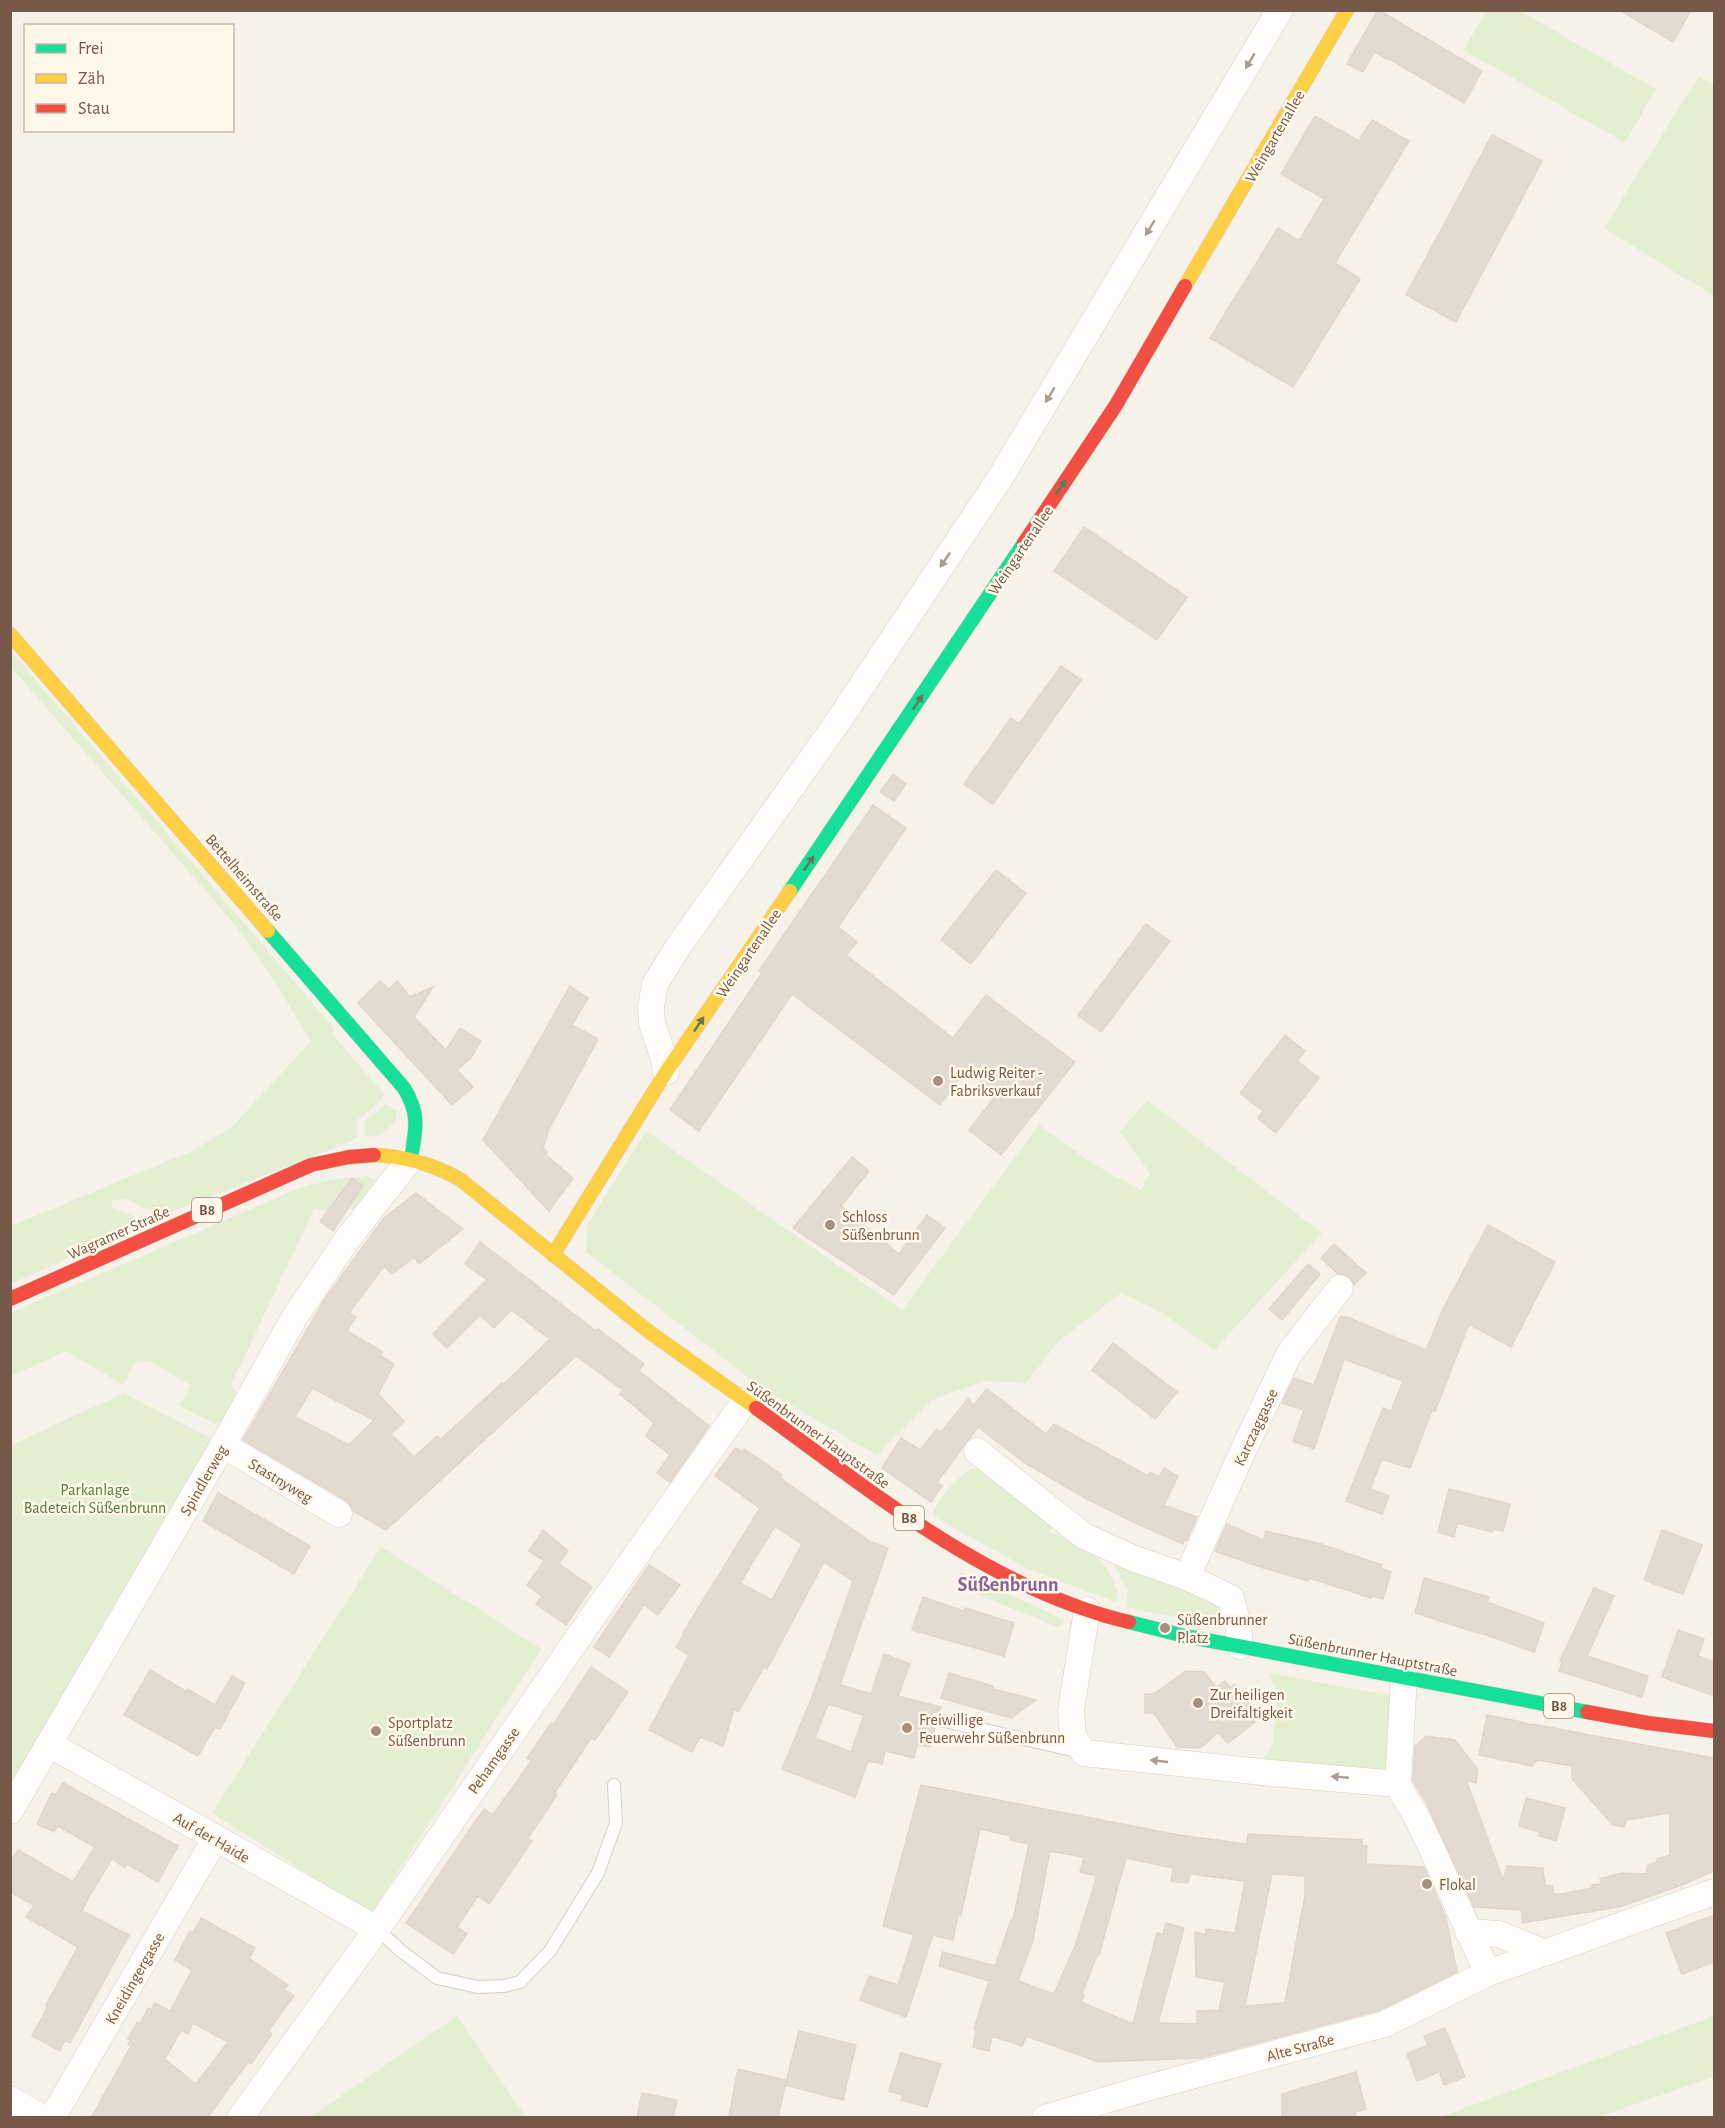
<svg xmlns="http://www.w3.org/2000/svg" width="1725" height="2128" font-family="'Alegreya Sans',sans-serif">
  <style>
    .green { fill: #e3eed3 }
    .building { fill: #e3dad1; stroke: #e0d5cb; stroke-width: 1.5; fill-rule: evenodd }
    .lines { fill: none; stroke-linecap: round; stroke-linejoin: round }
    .lane-casing { stroke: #d6cec6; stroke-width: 14 }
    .street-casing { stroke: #d6cec6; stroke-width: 27 }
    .fast-casing { stroke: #d6cec6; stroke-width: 15 }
    .slow-casing { stroke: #d6cec6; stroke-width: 15 }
    .jam-casing { stroke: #d6cec6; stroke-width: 15 }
    .lane { stroke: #fefdfc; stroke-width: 12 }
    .street { stroke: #fefdfc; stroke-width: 26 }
    .fast { stroke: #16e098; stroke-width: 14 }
    .slow { stroke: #ffcf43; stroke-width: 14 }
    .jam { stroke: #f24e42; stroke-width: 14 }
    .oneway { fill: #ac9a90 }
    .oneway2 { fill: #5e7a5c }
    .poi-dot { fill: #a38e80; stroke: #fff7ea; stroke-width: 2 }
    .labels { text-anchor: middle; stroke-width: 5; stroke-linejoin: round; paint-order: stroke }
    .shield { fill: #fff7ea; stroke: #9f8879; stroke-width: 1.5 }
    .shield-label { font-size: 15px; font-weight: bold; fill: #765848 }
    .street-label { font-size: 16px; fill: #765848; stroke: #fff7ea }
    .poi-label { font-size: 16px; fill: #765848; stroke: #fff7ea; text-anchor: start }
    .park-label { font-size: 16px; fill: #527c40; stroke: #fff7ea }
    .quarter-label { font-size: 20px; font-weight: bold; fill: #87639a; stroke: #fff7ea }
  </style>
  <rect width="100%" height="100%" fill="#f7f2e9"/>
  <g class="green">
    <path d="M1486,11h34l136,78 -31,54 -161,-93z"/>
    <path d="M1699,76l15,9v211l-110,-68z"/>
    <path d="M10,650l324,378 -1,7 50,58 -1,7 -25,20v18h-4v3l-185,72 -21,-4 -21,-10 -15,1 2,8 16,6 6,5v9l-124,56v-58l181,-75 40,-24 79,-86 -38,-62 -37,-53 -225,-259z"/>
    <path d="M1147,1100l175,133 -108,117 -52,-37 -41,-20 -63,49 -32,41 -41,-2 -53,19 -55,55 -111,-64 -180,-139 1,-27 59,-94 256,179 137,-185 54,39 48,26 9,-17 -30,-41z"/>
    <path d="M385,1105h3l9,6 -2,12 -16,13 -14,1v-16z"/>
    <path d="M367,1176l8,5 2,5 -18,25 -11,-3 -12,-8 -9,11 -13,-2 -83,176 8,12 -16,24 -10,2 -34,-17 12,-20 -40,-25 -16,2 -12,22 -57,-34 -55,25 -1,-63 287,-124 31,-9z"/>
    <path d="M124,1393l99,52 -212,366v-366z"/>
    <path d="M971,1469l26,1 57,44 -4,18c27,11 59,25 66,57 1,5 2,8 0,13l-88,-33 -85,-47 -10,-9c9,-19 21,-32 38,-44z"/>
    <path d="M381,1547l160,102 -170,265 -159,-101z"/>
    <path d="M1109,1554l103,44 12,12 4,15 -7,2 -91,-19 -3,-4v-14z"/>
    <path d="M961,1572l95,44 7,5v4l-5,2 -101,-41 -1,-5z"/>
    <path d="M1269,1673l128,24 -8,73 -126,-11 10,-14 4,-52z"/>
    <path d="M457,2016l69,101h-216z"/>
    <path d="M1714,2016v61l-116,40h-158z"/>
  </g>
  <g class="building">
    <path d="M1378,10l104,61 -18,32 -76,-45 -1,1 -13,-7 -11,20 -16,-8z"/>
    <path d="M1619,10h72l-18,32z"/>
    <path d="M1315,116l44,25 13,-21 37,21 -74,122 25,16 -67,108 -83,-49 68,-110 21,13 25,-42 -43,-25z"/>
    <path d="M1492,135l50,26 -86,161 -50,-27z"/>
    <path d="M1084,527l103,70 -30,43 -103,-69z"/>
    <path d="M1061,666l20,14 -88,124 -29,-20 47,-66 8,6z"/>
    <path d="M893,774l13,10 -12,17 -14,-9z"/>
    <path d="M873,805l33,23 -68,99 19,15 -11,13 107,83 33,-43 89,67 -74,93 -32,-25 28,-36 -31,-24 -26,35 -148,-111 -93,137 -29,-21 92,-137 -3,-2z"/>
    <path d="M996,870l30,23 -55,71 -30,-24z"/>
    <path d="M1146,924l24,17 -69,91 -23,-17z"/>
    <path d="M380,981l9,8 8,-8 13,16 23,-10 -19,30 32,33 14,-22 21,13 -10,17 -14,12 16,17 -21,18 -94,-102z"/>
    <path d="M570,986l18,12 -16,27 26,14 -49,90 -6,19 4,4 -2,2 28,24 -24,33 -66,-71z"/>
    <path d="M1285,1035l20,16 -8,10 22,17 -43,55 -18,-15 5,-7 -23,-18z"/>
    <path d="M852,1157l17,14 -28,35 58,48 28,-39 18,13 -51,67 -101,-67z"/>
    <path d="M352,1178l11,8 -30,45 -13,-10z"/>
    <path d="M416,1193l47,36 -44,35 -5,-7 -22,17 -8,-8 -35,47 7,4 -9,14 36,21 -2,4 13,8 -16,30 26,27 -13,13 23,23 23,-21 4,3 61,-56 1,2 47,-46 -39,-29 -17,18 -14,-13 -33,33 -14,-14 54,-54 -22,-16 15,-22 116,89 2,-2 46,35 -5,7 70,55 -39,56 -13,-9 13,-18 -24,-19 8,-13 -34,-29 3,-4 -47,-34 -190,174 -33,-19 -6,-10 -104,-61 82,-141 58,-80zM312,1388l62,32 -25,25 -54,-28z"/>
    <path d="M1488,1225l67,37 -44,85 -42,-23 -34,87 -3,-1 -22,58 -28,-9 -12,30 19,7 -7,18 -36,-13 37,-93 8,3 12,-30 -59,-22 -30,90 -21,-8 11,-31 -22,-7 12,-25 20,7 26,-68h7l79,33 17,-41z"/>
    <path d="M1334,1244l32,29 -12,12 -4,-8 -12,-3 -17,-16z"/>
    <path d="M1308,1264l12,10 -38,46 -13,-11z"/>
    <path d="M1113,1343l64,49 -22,27 -63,-49z"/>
    <path d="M987,1389l59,45 8,-10 94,52 2,-4 9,5 5,-9 14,8 -14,29 33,12 -10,23h-3l-1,4 -48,-21 -48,-24 -62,-36 -47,-36 -41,55 5,4 -11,16 -49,-34 19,-30 19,12 17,-21 4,3 27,-33 6,6z"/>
    <path d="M735,1448l7,4 2,-3 38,26 -2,3 89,63 19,7 -48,137 31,9 13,-40 26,10 -12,32 43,11 -2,4h-6l-5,6 2,8 5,2 -5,20 -13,-2 -3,13 -29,-7 -3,13 -14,-3 -13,36 -73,-28 30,-72 41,-116 -29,-19 -57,107 -3,-2 -26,45 -4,-3 -11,37 -23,-9 -8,15 -43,-22 40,-75 -13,-8 8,-13 -1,-1 77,-125 -45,-32zM775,1526l27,18 -30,56 -32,-17zM828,1704l36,11 -13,37 -36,-14z"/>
    <path d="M1449,1489l61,15 -7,27 -11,-2v3l-35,-9 -3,14 -16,-5z"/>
    <path d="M218,1493l92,53 -16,28 -91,-53z"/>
    <path d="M1227,1524l36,16 3,-9 52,12 64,22 -1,3 10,4 -8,27 -11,-3 -1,2 -62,-20 -1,3 -51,-15 -42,-15z"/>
    <path d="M543,1530l25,21 -9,13 33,23 -26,38 -30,-21 6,-8 -15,-11 17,-24 -15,-10z"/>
    <path d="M1662,1530l40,15 -19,49 -39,-14z"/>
    <path d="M649,1565l31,20 -22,30 -14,-10 -35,52 -15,-10z"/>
    <path d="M1424,1578l65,19 -2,5 57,21 -10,29 -56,-20v1l-63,-20z"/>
    <path d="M1594,1588l20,8 -27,60 61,20 -6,21 -83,-26 3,-9 -2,-1z"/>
    <path d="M923,1597l41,14 1,-3 49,15 -10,33 -92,-26z"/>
    <path d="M1678,1630l26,9 -6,17 16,6v34l-52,-19z"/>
    <path d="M591,1667l37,25 -33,48 -4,-2 -37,56 3,1 -29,43 4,3 -43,63 -11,-8 -21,31 10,7 -14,20 -47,-31 78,-114 9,6 38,-54 -4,-3 24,-35 2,2z"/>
    <path d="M150,1670l37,22 1,-3 27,16 17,-29 13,7 -25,46 -5,-2 -17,29 -74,-41z"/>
    <path d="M1186,1671l18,1 12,15 9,-6 5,7 5,-4 23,28 -6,6 3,4 -27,21 -10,-10 -18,15 -23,-1 -23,-34h-9v-19h9z"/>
    <path d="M949,1673l44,13v3l43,11 -25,18 -70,-20z"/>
    <path d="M1487,1715l35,7 9,3 1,-1 182,34v113l-32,14 -63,22 -97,16v-13l-48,-3 -48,-105 -13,-21 2,-35 11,-10 29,4 23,30 -2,13 -10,-3 37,100 4,-14 36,2 2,18h7l2,9 39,-7 -1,-3 10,-1 -2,-5 21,-6 25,1 2,-9 9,-3v-3l13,-4v-42l-44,7 -2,7 -11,-2 -41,-46v-13l-35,-6 -1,2 -3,-1 -1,5 -53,-11z"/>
    <path d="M63,1783l115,63 -20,36 -31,-18 -2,4 -13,-9 -21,34 -9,18 47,24 -59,108 -5,-3 -5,11 -28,-15 16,-30 -2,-1 32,-58 -52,-30 8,-12 -24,-13v-29l8,-13 55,32 22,-35 -37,-21 -4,6 -17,-8 15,-31 4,2z"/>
    <path d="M921,1785l258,50 68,9 1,-10 114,6v6h5l-1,18 58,3 22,51 11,54 -77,38 -180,48 -101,4 -73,-26 -4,10 -30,-10 -3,15 -16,-4 3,-17 -2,-1 15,-48 -50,-15 4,-14 52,14 16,-46h2l16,-76 -19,-4v-4l-30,-7 -19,86h-3l-5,25 -20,-5 -27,82 -46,-17 9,-24 29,9 16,-50 -31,-9zM1050,1851l34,6 -4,15 17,4 -22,70 -21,48 -36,-13 15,-41zM1126,1858l47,10 -2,13 17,2 2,-9 55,7 -10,52 -29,-4 -1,6 -10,-3 1,45 29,5 -6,28 -22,1v13l-39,-1 26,-95 -18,-5 -3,11 -6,-1 -24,91 -52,-22 3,-7 -2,-1 15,-39h2zM1272,1874l33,2v19l-20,108 -40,3z"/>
    <path d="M1526,1798l39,10 -9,33 -17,-5 1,-4 -21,-6z"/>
    <path d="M1714,1915v47l-32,12 -16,-41z"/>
    <path d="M201,1918l54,30 -6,10 39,27 -4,4 10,7 -26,35 4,3 -21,30 -3,-2 -41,56h-116l40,-72 -3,-2 3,-4 -3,-1 9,-17 3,2 8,-16 3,2 4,-7 15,8 22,-41 -17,-10 15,-29 3,2zM193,2023l35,19 -32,42 -31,-25 16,-29 7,4z"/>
    <path d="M1445,2028l20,49 -21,8 -5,-13 -22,9 -10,-27 21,-9 -4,-9z"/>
    <path d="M799,2031l57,14 -13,55 -58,-15z"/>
    <path d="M901,2053l40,11 -14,43 -26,-7 2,-5 -14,-4z"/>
    <path d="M738,2069l48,11 -8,38h-41l-8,-2z"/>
    <path d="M1356,2072l10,37 -11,3 2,6h-75v-24z"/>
    <path d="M642,2093l35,7 -4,18h-36z"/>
  </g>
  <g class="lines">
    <defs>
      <g id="lane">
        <path d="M936,1719l145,33"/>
        <path d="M377,1929l24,22 36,27 41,9 26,-1 16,-4 30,-31 48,-78 18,-50 -2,-38"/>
      </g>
      <g id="street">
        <path d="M666,1072l-3,-16 -11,-33 -1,-16 4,-23 23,-37 159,-224 163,-245 280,-468"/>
        <path d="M223,1445l116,69"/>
        <path d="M977,1451l107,85 51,23 52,18 44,21 7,27 2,21"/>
        <path d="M1187,1577l55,-124 47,-99 51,-66"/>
        <path d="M1087,1610l-16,100 2,26 11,17 188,20 126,11"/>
        <path d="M1404,1677l-6,107c5,13 14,23 20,36 25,50 46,103 70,153"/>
        <path d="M49,1744l328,185"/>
        <path d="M10,1811l213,-366 71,-127 52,-77 65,-83"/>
        <path d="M1468,1932l31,2 46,19"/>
        <path d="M10,2099l32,19"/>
        <path d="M52,2118l163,-279"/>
        <path d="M240,2118l137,-189 212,-307 156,-221"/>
        <path d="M1045,2118l98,-29 242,-65 103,-51 226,-81"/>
      </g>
      <g id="fast">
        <path d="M790,891l234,-348"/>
        <path d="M268,931l136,157c16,26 12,41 7,70"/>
        <path d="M1129,1622l56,14 402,76"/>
      </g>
      <g id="slow">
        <path d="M1185,286l162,-276"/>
        <path d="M10,634l258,297"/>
        <path d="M374,1155c32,1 59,9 87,25l187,151 108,77"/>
        <path d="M553,1255l113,-183 124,-181"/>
      </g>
      <g id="jam">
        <path d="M1024,543l92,-138 69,-119"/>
        <path d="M10,1299l301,-134 38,-8 25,-2"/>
        <path d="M756,1408c114,82 233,181 373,214"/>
        <path d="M1587,1712l61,11 66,8"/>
      </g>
    </defs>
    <use href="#lane" class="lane-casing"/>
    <use href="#street" class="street-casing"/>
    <use href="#fast" class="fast-casing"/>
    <use href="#slow" class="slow-casing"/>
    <use href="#jam" class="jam-casing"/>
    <use href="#lane" class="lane"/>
    <use href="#street" class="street"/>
    <use href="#fast" class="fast"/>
    <use href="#slow" class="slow"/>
    <use href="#jam" class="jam"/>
  </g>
  <defs><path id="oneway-solid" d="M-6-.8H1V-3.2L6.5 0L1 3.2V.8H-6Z" transform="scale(1.5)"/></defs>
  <g class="oneway">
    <use href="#oneway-solid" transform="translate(1250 61) rotate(121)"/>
    <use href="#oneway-solid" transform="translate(1150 228) rotate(121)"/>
    <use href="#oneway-solid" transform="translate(1050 395) rotate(121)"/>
    <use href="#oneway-solid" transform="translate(945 560) rotate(124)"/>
    <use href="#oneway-solid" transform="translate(1159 1761) rotate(-174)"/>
    <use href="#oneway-solid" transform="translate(1340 1777) rotate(-175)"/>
  </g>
  <g class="oneway2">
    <use href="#oneway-solid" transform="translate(1061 487) rotate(-56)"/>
    <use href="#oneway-solid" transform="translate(918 702) rotate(-56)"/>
    <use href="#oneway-solid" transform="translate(809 863) rotate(-56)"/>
    <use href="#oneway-solid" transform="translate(699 1024) rotate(-56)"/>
  </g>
  <g class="poi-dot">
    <circle cx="938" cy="1081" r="6"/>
    <circle cx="830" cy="1225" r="6"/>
    <circle cx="1165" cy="1628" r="6"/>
    <circle cx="1198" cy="1703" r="6"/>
    <circle cx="907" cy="1728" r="6"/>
    <circle cx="376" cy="1731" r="6"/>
    <circle cx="1427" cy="1884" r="6"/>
  </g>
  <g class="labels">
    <g class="shield">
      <rect x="192" y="1198" width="30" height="24" rx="4.5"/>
      <rect x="894" y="1506" width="30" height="24" rx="4.5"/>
      <rect x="1544" y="1694" width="30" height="24" rx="4.5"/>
    </g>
    <g class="shield-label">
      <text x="207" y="1215">B8</text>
      <text x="909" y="1523">B8</text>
      <text x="1559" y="1711">B8</text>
    </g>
    <g class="street-label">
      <text transform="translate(1274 136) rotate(-60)" y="6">Weingartenallee</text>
      <text transform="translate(1020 550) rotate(-56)" y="6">Weingartenallee</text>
      <text transform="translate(245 877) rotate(49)" y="6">Bettelheimstraße</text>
      <text transform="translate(748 953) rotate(-56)" y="6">Weingartenallee</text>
      <text transform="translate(118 1232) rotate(-24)" y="6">Wagramer Straße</text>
      <text transform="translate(1255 1427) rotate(-65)" y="6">Karczaggasse</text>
      <text transform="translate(819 1434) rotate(36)" y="6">Süßenbrunner Hauptstraße</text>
      <text transform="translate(203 1480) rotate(-60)" y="6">Spindlerweg</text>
      <text transform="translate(281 1480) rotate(31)" y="6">Stastnyweg</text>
      <text transform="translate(1373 1654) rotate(11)" y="6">Süßenbrunner Hauptstraße</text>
      <text transform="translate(493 1760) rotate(-55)" y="6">Pehamgasse</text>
      <text transform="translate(212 1837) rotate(30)" y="6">Auf der Haide</text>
      <text transform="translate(134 1978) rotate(-60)" y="6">Kneidingergasse</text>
      <text transform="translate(1300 2047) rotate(-15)" y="6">Alte Straße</text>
    </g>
    <g class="poi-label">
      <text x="950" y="1078">Ludwig Reiter -<tspan x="950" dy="18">Fabriksverkauf</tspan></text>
      <text x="842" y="1222">Schloss<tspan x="842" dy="18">Süßenbrunn</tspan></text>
      <text x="1177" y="1625">Süßenbrunner<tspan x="1177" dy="18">Platz</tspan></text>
      <text x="1210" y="1700">Zur heiligen<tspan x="1210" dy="18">Dreifaltigkeit</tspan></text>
      <text x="919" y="1725">Freiwillige<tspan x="919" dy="18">Feuerwehr Süßenbrunn</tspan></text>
      <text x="388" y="1728">Sportplatz<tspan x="388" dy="18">Süßenbrunn</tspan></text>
      <text x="1439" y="1890">Flokal</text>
    </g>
    <g class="park-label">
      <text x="95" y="1495">Parkanlage<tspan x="95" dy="18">Badeteich Süßenbrunn</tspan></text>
    </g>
    <g class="quarter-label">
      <text x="1008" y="1591">Süßenbrunn</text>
    </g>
  </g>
  <rect width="1725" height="2128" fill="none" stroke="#765848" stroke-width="24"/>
  <rect x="24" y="24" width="210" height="108" fill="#fff7ea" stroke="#c8b7a9" stroke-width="1.5"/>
  <rect x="36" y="44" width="30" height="9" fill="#16e098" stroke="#c8b7a9" stroke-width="1.5"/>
  <text x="78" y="54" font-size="18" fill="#765848">Frei</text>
  <rect x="36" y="74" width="30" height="9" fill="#ffcf43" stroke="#c8b7a9" stroke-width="1.5"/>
  <text x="78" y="84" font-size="18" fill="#765848">Zäh</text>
  <rect x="36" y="104" width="30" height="9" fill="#f24e42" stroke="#c8b7a9" stroke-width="1.5"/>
  <text x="78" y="114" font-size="18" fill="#765848">Stau</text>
</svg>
